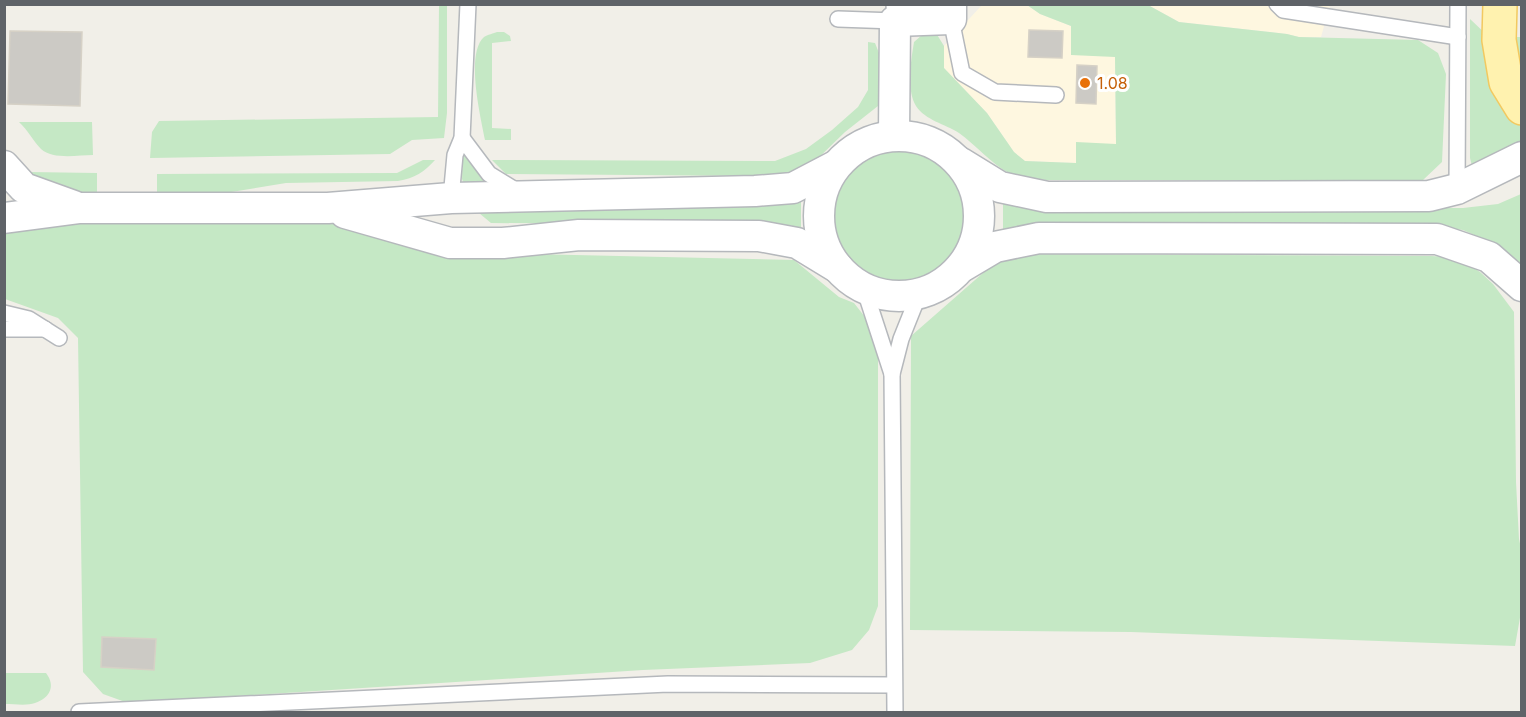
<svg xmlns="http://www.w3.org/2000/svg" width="1526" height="717" font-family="Inter,sans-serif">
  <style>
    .commercial { fill: #fef7e0 }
    .green { fill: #c5e8c5 }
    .building { fill: #cccac5; stroke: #d6d1c6; stroke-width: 1.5 }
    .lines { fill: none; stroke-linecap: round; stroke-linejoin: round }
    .service-casing { stroke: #b5b8bc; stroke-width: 18 }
    .minor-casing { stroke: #b5b8bc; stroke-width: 33 }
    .primary-casing { stroke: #f2c960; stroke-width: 36 }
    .service { stroke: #fff; stroke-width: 15 }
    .minor { stroke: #fff; stroke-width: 30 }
    .primary { stroke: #fff2af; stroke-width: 33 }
    .food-dot { fill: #e8710a; stroke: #fff; stroke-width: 2 }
    .labels { text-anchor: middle; stroke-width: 6; stroke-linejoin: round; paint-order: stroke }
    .food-label { font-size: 16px; fill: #c56008; stroke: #fff; text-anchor: start }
  </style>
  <rect width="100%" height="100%" fill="#f1efe8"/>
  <g class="commercial">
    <path d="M982,5h45l13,9 31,12 44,31 1,87 -40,19 -51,-2 -11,-9 -27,-39 -43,-45v-22z"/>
    <path d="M1148,5h182l-9,32h-22l-12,-3 -108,-12z"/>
  </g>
  <g class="green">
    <path d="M439,5h8v108l-3,25 -32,2 -22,14 -240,4 2,-26 7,-11 279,-4z"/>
    <path d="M1027,5h121l31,17 108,12 12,3 119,3 20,13 8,21 -4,88 -19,18h-377c-11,-2 -27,-2 -37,-7 -19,-10 -33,-28 -50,-40 -14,-9 -34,-13 -43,-27 -10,-17 -5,-45 -2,-64l8,-7 14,-2 8,13v22l43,45 27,39 11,9 51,2v-21l40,2 -1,-87 -44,-2v-29l-31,-12z"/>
    <path d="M1470,19l19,18h32l1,106 -50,23 -2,-8z"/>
    <path d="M497,32h7l6,4 1,5 -19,2v85l19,1v11h-26c-4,-22 -20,-86 -1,-103 3,-2 10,-4 13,-5z"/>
    <path d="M868,42l7,1 4,10 -1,53 -33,26 -40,39 -45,5 -254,-2 -14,-14 283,1 31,-12 26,-19 26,-23 10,-17z"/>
    <path d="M19,122h73l1,33c-15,0 -40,5 -52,-6 -8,-8 -13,-19 -22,-27z"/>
    <path d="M463,149l41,41 -37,1 -5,-12z"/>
    <circle cx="898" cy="217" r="66"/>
    <path d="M423,160h12c-11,12 -20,18 -37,21l-112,2 -73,12 -56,-1v-20l240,-1z"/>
    <path d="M29,172l68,1v20c-36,-1 -39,2 -68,-21z"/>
    <path d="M1521,194v73l-31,-25 -27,-12 -30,-4 -430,6v-28l19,3 441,1 35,-4z"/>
    <path d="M801,202v27l-11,-4 -299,-2 -18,-15 319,-4z"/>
    <path d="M65,223h297l168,31 264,6 45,37 15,6 18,23 6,12v268l-9,24 -17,20 -42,13 -167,7 -515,33 -25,-9 -20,-22 -5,-334 -20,-20 -53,-19v-68z"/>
    <path d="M1023,254l408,2 18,1 20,8 11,7 13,12 21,28 2,170 3,57 3,14 -1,59 -6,34 -384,-14 -221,-2 1,-294 88,-77z"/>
    <path d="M5,673h41c10,13 4,25 -11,30 -8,3 -21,1 -30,1z"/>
  </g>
  <g class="building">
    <path d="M1029,30l34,1 -1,27 -34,-1z"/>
    <path d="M10,31l72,1 -2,74 -72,-2z"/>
    <path d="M1077,65l20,1 -1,38 -20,-1z"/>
    <path d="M102,637l54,2 -2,31 -53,-3z"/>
  </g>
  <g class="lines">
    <defs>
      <g id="service">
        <path d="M1277,4l6,6 175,27"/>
        <path d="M838,19l57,2 -1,-17"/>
        <path d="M951,19l11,54 33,19 61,3"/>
        <path d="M462,138l27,36 31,19"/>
        <path d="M1457,189l1,-185"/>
        <path d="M451,198l4,-43 7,-17 6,-134"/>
        <path d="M864,288l28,86"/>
        <path d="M4,313l25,6 30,19"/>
        <path d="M4,329h41"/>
        <path d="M79,712l589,-28 226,1"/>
        <path d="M895,712l-3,-338 9,-35 18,-45"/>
      </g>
      <g id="minor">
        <path d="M894,135l1,-114 56,-2v-15"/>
        <circle cx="899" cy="216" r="80"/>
        <path d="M961,163l39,24 47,10 382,-1 28,-7 65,-32"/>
        <path d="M4,166l20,22 50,18"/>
        <path d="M345,213l105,30h53l76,-8 180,1 38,7 41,25"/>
        <path d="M4,218l76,-10h248l123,-10 304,-7 38,-3 42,-22"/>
        <path d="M963,266l32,-19 44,-9 398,1 52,18 33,29"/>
      </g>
      <path id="primary" d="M1500,4l-1,36 7,42 16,26"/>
    </defs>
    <use href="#service" class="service-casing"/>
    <use href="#minor" class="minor-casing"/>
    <use href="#primary" class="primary-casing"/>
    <use href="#service" class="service"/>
    <use href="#minor" class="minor"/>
    <use href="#primary" class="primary"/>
  </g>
  <circle class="food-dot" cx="1085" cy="83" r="6"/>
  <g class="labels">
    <g class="food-label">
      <text x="1097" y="89">1.08</text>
    </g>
  </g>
  <rect width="1526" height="717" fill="none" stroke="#5f6368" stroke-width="12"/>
</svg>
